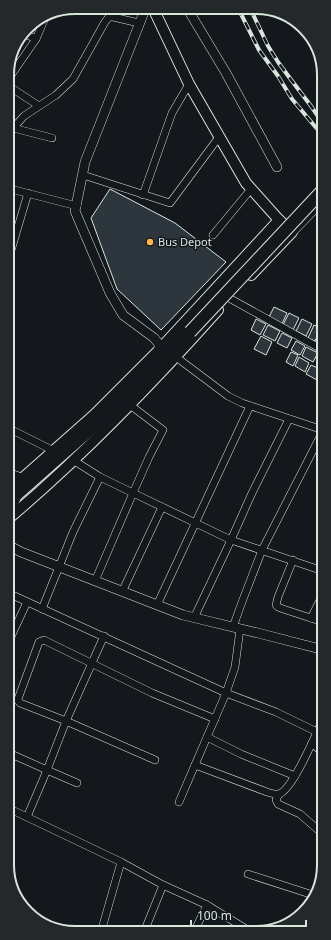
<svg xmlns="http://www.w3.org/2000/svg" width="331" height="940" font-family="'Noto Sans',sans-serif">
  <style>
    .building { fill: #2c363c; stroke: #d8e6dc }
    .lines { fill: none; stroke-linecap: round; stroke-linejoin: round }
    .minor-casing { stroke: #d8e6dc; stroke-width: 8 }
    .tertiary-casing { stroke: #d8e6dc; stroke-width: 10 }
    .secondary-casing { stroke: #d8e6dc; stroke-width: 12 }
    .trunk-casing { stroke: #d8e6dc; stroke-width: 14 }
    .minor { stroke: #14181c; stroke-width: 7 }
    .tertiary { stroke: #14181c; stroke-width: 9 }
    .secondary { stroke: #14181c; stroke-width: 10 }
    .trunk { stroke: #14181c; stroke-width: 12 }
    .rail-casing { stroke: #d8e6dc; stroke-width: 4 }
    .rail { stroke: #14181c; stroke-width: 2.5; stroke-dasharray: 8; stroke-linecap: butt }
    .trunk-bridge-casing { stroke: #d8e6dc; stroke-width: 14; stroke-linecap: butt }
    .trunk-bridge { stroke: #14181c; stroke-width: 12 }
    .poi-dot { fill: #ffb74d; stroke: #14181c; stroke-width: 1.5 }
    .labels { text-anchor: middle; stroke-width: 3; stroke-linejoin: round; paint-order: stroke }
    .poi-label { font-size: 11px; fill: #d8e6dc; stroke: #14181c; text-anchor: start }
    .rim { fill: none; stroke: #d8e6dc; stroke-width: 2 }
  </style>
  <rect width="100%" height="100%" fill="#14181c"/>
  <g class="building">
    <path d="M110,189l65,34 51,39 -65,68 -44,-41 -26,-71z"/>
    <path d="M274,307l13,6 -6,13 -13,-7z"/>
    <path d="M289,313l10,5 -6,12 -10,-5z"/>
    <path d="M256,319l10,5 -6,11 -9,-5z"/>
    <path d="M302,319l10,5 -6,12 -10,-5z"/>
    <path d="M268,325l12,6 -5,10 -12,-6z"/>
    <path d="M314,325l7,3 -6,13 -7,-3z"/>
    <path d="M323,328v17l-1,2 -6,-3z"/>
    <path d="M282,333l10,5 -5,10 -10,-5z"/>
    <path d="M261,336l11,6 -6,13 -12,-6z"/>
    <path d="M296,341l9,5 -5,9 -9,-5z"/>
    <path d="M306,347l12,6 -5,9 -11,-6z"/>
    <path d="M291,352l7,3 -5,11 -7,-4z"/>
    <path d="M322,354l1,1v12l-6,-3z"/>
    <path d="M299,357l10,6 -4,9 -10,-6z"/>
    <path d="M311,365l11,5 -5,10 -11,-6z"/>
  </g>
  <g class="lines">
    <defs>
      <g id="minor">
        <path d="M23,33l13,6 9,-21"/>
        <path d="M7,81l29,-42"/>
        <path d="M7,85l32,21"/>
        <path d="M13,128l39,10"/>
        <path d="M7,135l17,-19 32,-21 17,-16 32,-57 4,-5h4l26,6"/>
        <path d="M83,175l87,28 49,-66"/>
        <path d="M7,188l70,18"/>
        <path d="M143,195l29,-82 17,-29"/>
        <path d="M213,235l38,-46"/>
        <path d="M7,264l21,-71"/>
        <path d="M229,298l94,52"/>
        <path d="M176,357l52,39 14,7 81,27"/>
        <path d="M130,405l33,25 -14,27 -16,36 98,47 21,-47 37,-74"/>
        <path d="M8,428l46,23"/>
        <path d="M73,460l27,17 33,16 -38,88"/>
        <path d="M8,472l16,6"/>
        <path d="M322,512l1,1"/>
        <path d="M293,560l-15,37 -2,8 2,2 5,2 40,13"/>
        <path d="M122,592l40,-85"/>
        <path d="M8,593l218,100 50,19 41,20"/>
        <path d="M157,605l93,-199"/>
        <path d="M42,609l17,-42 14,-35 27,-55"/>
        <path d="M194,618l37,-78 92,31"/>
        <path d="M311,618l12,-24"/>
        <path d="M233,627l9,-25 20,-52 61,-119"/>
        <path d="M8,643l19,-41"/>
        <path d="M207,737l34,17 54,22"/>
        <path d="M312,743l12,11"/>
        <path d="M11,754l36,16 30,13"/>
        <path d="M155,760l-89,-39 -46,-18 -2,-2v-2l21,-57 5,-2 108,53 63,26"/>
        <path d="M195,765l72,27c3,1 9,3 12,2 14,-4 38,-63 45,-77"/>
        <path d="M279,794l-3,6 2,4 22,10 24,21"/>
        <path d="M179,802l28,-65 19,-44 9,-26 5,-38"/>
        <path d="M8,808l113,54 42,23 44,20 44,27"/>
        <path d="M27,817l20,-47 19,-49 38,-85"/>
        <path d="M248,874l65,21"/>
        <path d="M101,932l20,-70"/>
        <path d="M144,932l19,-47"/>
        <path d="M194,932l13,-27"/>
      </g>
      <g id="tertiary">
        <path d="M146,7l-61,155 -10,49 35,82 13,22 31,23 5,6v6"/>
        <path d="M187,8l39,65 51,94"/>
        <path d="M292,232l31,-32"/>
        <path d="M8,545l13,7 162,63 75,18 66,17"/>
      </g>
      <g id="secondary">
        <path d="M153,8l36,76 57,99 33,37 13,12 -41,43"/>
        <path d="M8,491l86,-76 65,-65 120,-130"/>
        <path d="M8,519c75,-63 144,-135 210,-209"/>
      </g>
      <path id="trunk" d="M8,508l2,-1 6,-12 112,-99 62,-64"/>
    </defs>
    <use href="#minor" class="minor-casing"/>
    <use href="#tertiary" class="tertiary-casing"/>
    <use href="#secondary" class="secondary-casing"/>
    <use href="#trunk" class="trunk-casing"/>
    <use href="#minor" class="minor"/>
    <use href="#tertiary" class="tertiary"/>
    <use href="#secondary" class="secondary"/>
    <use href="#trunk" class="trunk"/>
    <defs>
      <g id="rail">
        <path d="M238,8l21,42 19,26 14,23 31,37"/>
        <path d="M250,8l18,38 10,16 11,15 22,29 12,18"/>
        <path d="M300,24l23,44"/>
      </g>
    </defs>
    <use href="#rail" class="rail-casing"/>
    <use href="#rail" class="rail"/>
    <defs>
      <path id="trunk-bridge" d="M190,332l133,-142"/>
    </defs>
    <use href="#trunk-bridge" class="trunk-bridge-casing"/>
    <use href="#trunk-bridge" class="trunk-bridge"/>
  </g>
  <circle class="poi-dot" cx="150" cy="242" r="4"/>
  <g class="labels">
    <g class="poi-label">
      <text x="158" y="246">Bus Depot</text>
    </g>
  </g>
  <path d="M0 0H331V940H0ZM75 14H256A61 61 0 0 1 317 75V865A61 61 0 0 1 256 926H75A61 61 0 0 1 14 865V75A61 61 0 0 1 75 14Z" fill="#24282b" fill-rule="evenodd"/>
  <path class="rim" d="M75 14H256A61 61 0 0 1 317 75V865A61 61 0 0 1 256 926H75A61 61 0 0 1 14 865V75A61 61 0 0 1 75 14Z"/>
  <path d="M191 920v6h115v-6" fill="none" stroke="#d8e6dc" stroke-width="2"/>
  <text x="197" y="920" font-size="12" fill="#d8e6dc" stroke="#14181c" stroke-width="3" paint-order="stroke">100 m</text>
</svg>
